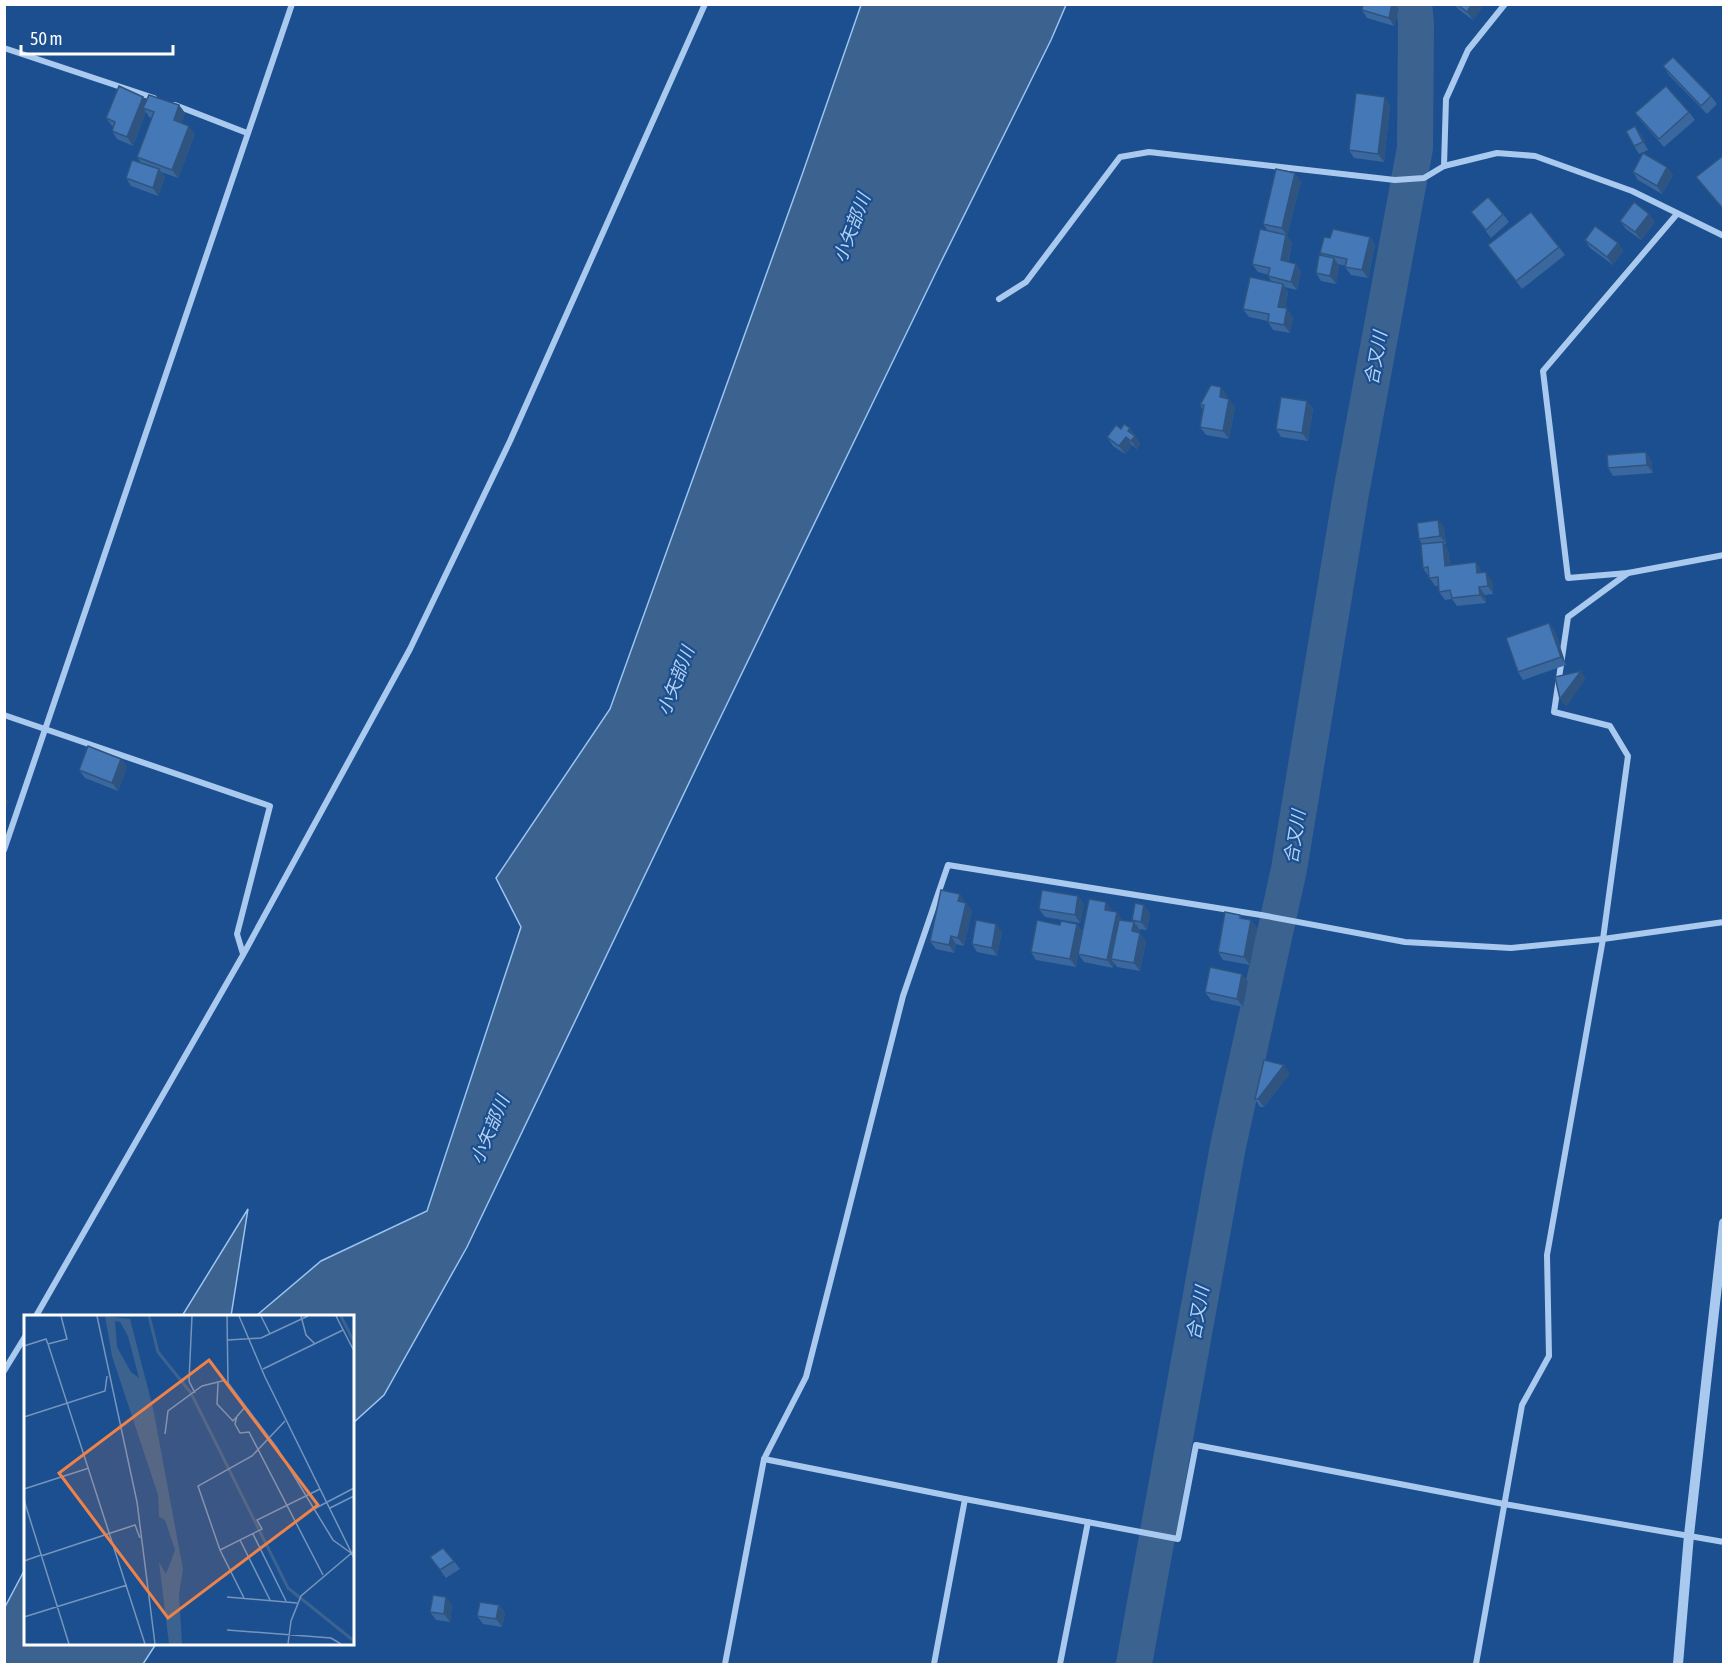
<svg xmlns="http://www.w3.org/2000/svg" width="1728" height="1669" font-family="'Asap Condensed','Noto Sans JP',sans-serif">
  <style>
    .water { fill: #3c6290; stroke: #9cc4f0; stroke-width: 1.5 }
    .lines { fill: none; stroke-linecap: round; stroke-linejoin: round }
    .river { stroke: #3c6290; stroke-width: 36 }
    .minor { stroke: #a9c9ee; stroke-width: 6 }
    .tertiary { stroke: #a9c9ee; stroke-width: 10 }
    .wall { fill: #3a679d }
    .shaded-wall { fill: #305480 }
    .building { fill: #4478b7; stroke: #305480; stroke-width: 1.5 }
    .labels { text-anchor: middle; stroke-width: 4.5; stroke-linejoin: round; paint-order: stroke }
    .water-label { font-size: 18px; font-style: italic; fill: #b5d3f5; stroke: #1b4f8f }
    .inset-river { fill: none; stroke: #3c6290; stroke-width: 3 }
    .inset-road { fill: none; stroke: #7695bc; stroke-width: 1.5 }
    .view { fill: #ee8249; fill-opacity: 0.15; stroke: #ee8249; stroke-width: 3 }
    .inset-edge { fill: none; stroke: #fff; stroke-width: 3 }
  </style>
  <rect width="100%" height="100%" fill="#1b4f8f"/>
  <g class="water">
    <path d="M861,5h205l-15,35 -113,228 -228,471 -243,508 -83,148 -31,28 -1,-107h-96l65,-55 106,-50 94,-284 -25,-49 114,-169 192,-534z"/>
    <path d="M248,1209l-17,107h-49z"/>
    <path d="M25,1569l1,75h130l-13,20h-138v-57z"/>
  </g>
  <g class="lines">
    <path class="river" d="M1134,1664l94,-518 61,-277 62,-376 64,-345 1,-125 -2,-19"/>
    <g class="minor">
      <path d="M4,48l150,50"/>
      <path d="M175,105l72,28"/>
      <path d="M1444,166l2,-67 22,-49 37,-46"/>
      <path d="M1677,214l-134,157 25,207 60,-5 96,-18"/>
      <path d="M999,299l27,-17 94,-125 29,-5 246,28 29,-2 20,-12 53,-13 38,3 97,35 92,45"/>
      <path d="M4,715l266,91 -33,128 6,20"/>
      <path d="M4,850l288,-846"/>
      <path d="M36,1316l207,-361 167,-306 100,-208 195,-437"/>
      <path d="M4,1371l22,-36"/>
      <path d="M764,1459l201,40 213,40 18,-94 308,59 220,38"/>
      <path d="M725,1664l39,-205 42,-82 97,-381 45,-131 313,50 144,27 106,6 92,-9 121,-17"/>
      <path d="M934,1664l31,-165"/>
      <path d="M1060,1664l28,-142"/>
      <path d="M1476,1664l46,-259 27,-49 -2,-101 56,-316 25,-183 -18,-30 -56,-14 14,-95 60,-44"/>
    </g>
    <path class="tertiary" d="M1678,1664l11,-129 35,-312"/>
  </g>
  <g class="wall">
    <path d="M1363,4h32l4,5 -5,17 -27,-8 -5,-8z"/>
    <path d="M1454,4h27l1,3 -9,13 -15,-11z"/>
    <path d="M1663,66l48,30 6,8 -10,10 -38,-39z"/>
    <path d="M146,101l33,4 6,8 -4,10 14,11 -17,44 -17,-6 4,5 -7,19 -27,-10 -5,-8 15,-15 -4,-6 15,-39 -3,-1 -3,-5 -13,34 -16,-7 -5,-8 1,-4 -1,-1 -6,-8z"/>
    <path d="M1390,105l-6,57 -30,-4 -5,-8z"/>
    <path d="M1689,112l6,8 -31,27 -23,-26 -6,-8z"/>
    <path d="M1641,134l7,16 -9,4 -5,-8z"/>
    <path d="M1633,172l40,3 -11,19 -24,-14z"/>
    <path d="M1301,181l-14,55 5,7 -4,19 8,2 5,8 -4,18 -13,-3 4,5 -3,16 8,9 -3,16 -17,-3 -5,-8v-1l-19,-4 -6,-8 29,-27 -4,-6 1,-1 -11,-3 -6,-8 16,-33 -5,-7z"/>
    <path d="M1471,212l32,2 6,8 -18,16z"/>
    <path d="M1649,214l6,8 -14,18 -15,-11 -6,-8z"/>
    <path d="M1370,237l5,8 -7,33 -17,-3 -6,-8 1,-1 -8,-2 1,2 -3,18 -15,-3 -5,-8 6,-18 -2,-2 10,-15z"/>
    <path d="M1585,240l33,3 5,8 -10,14 -23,-17z"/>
    <path d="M1488,245l71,2 6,8 -43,34z"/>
    <path d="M1227,395l-1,4 9,8 -6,32 -23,-4 -6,-8 3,-17 -3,-5z"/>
    <path d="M1307,401l6,8 -5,32 -27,-4 -5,-8z"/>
    <path d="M1130,428l10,16 -3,5 -5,-4 -7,9 -12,-8 -6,-9 14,-8z"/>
    <path d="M1651,460l2,13 -40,3 -5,-8z"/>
    <path d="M1438,520l6,8 2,16h-2l4,6 2,15 26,-3 5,10 11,8 1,14 -8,1 1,8 -29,3 -5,-7 -7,1 -6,-8 -1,-6h-3l-12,-18 -1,-24 -3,-5z"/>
    <path d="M1549,623l6,8 11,34 -43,15 -5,-8z"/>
    <path d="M121,759l6,8 -9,24 -33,-13 -6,-8z"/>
    <path d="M1078,896l6,8 -4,19 -35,-6 -6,-8z"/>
    <path d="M965,902l7,9 -8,35 -8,-2 -2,9 -18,-4 -6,-8z"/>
    <path d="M1112,910v1l10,9 11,2 -1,-2 18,-7 -3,17 -8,-1 1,1 -1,2 7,9 -6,30 -23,-4 -3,-4 -1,5 -29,-6 -6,-8 -2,13 -40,-7 -5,-8 29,-27 17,-1 5,8z"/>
    <path d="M1240,915l2,3 9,2 6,8 -7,37 -27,-5 -5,-8z"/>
    <path d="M1002,932l-5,24 -20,-4 -5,-8z"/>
    <path d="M1248,982l-5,25 -32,-7 -6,-8z"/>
    <path d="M1290,1073l-26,34h-4l-5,-8z"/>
    <path d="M430,1557l24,4 6,8 -14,9z"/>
    <path d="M452,1605l-2,17 -14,-2 -6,-8z"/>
    <path d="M499,1605l6,8 -3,14 -19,-3 -6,-8z"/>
  </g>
  <g class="shaded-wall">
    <path d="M1392,4h3l4,5 -5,17 -5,-8z"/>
    <path d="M1472,4h9l1,3 -9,13 -6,-8z"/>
    <path d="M143,97l6,8 -6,3 3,4 -13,34 -6,-9z"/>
    <path d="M1385,97l5,8 -6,57 -6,-8z"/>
    <path d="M179,105l6,8 -6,15 -5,-8z"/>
    <path d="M189,126l6,8 -17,44 -6,-8z"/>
    <path d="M1635,126l6,8 7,16 -5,-8z"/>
    <path d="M1667,167l6,8 -11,19 -5,-8z"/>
    <path d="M159,169l6,8 -7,19 -5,-8z"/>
    <path d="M1295,173l6,8 -14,55 -5,-8z"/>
    <path d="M1649,214l6,8 -14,18 -6,-8z"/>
    <path d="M1286,235l6,8 -6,25 -5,-8z"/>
    <path d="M1370,237l5,8 -7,33 -6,-8z"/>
    <path d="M1618,243l5,8 -10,14 -6,-8z"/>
    <path d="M1334,258l5,8 -3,18 -6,-8z"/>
    <path d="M1296,264l5,8 -4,18 -6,-8z"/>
    <path d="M1283,284l5,8 -4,23 -6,-8z"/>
    <path d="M1287,308l6,9 -3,16 -6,-8z"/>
    <path d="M1221,387l6,8 -2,10 -5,-8z"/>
    <path d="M1229,399l6,8 -6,32 -6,-8z"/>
    <path d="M1307,401l6,8 -5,32 -6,-8z"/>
    <path d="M1130,428l10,16 -3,5 -6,-8 -3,-10z"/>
    <path d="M1126,437l6,8 -7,9 -6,-8z"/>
    <path d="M1646,452l5,8 2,13 -6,-8z"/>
    <path d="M1438,520l6,8 2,16 -6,-8z"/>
    <path d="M1443,542l5,8 3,24 -6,-8z"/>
    <path d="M1476,562l5,8 1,11 -5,-8z"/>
    <path d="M1486,572l6,8 1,14 -5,-8z"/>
    <path d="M1479,587l6,8 1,8 -6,-8z"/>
    <path d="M1549,623l6,8 11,34 -5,-8z"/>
    <path d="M1581,671l5,8 -20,28 -6,-8z"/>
    <path d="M121,759l6,8 -9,24 -6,-8z"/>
    <path d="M4,795l5,7 -5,7z"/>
    <path d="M960,894l5,8 -1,7 -6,-8z"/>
    <path d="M1078,896l6,8 -4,19 -5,-8z"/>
    <path d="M1106,902l6,8 -1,8 -6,-8z"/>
    <path d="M966,903l6,8 -8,35 -6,-8z"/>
    <path d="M1144,905l6,8 -3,17 -6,-8z"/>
    <path d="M1117,912l6,9 -12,38 3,4 -1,5 -6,-8z"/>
    <path d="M1251,920l6,8 -7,37 -6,-8z"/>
    <path d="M1134,922l6,8 -2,9 -6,-8z"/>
    <path d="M996,924l6,8 -5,24 -5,-8z"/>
    <path d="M1077,924l5,8 -6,35 -6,-8z"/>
    <path d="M1140,933l6,8 -6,30 -6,-8z"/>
    <path d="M951,936l5,8 -2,9 -5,-8z"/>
    <path d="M1242,974l6,8 -5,25 -6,-8z"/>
    <path d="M1284,1065l6,8 -26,34 -6,-8z"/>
    <path d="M446,1597l6,8 -2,17 -6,-8z"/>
    <path d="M499,1605l6,8 -3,14 -6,-8z"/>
  </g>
  <g class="building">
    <path d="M1363,4h29l-3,14 -27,-8z"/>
    <path d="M1457,4h15l-5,8z"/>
    <path d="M1673,57l38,39 -10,10 -38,-40z"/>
    <path d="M119,86l24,11 -16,40 -15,-6 3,-9 -9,-4z"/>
    <path d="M1666,86l23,26 -30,27 -24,-26z"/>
    <path d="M1356,93l29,4 -7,57 -29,-4z"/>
    <path d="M149,95l30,10 -5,15 15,6 -17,44 -35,-13 17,-45 -11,-4z"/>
    <path d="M1635,126l8,16 -9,4 -8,-15z"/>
    <path d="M1643,153l24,14 -10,19 -24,-14z"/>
    <path d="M1724,155v55l-28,-33z"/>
    <path d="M132,160l27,9 -6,19 -27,-10z"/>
    <path d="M1276,169l19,4 -13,55 -19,-4z"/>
    <path d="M1488,197l15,17 -17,16 -15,-18z"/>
    <path d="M1634,202l15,12 -14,18 -15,-11z"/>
    <path d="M1531,212l28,35 -43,34 -28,-36z"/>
    <path d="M1595,226l23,17 -11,14 -22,-17z"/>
    <path d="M1260,229l26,6 -5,25 15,4 -5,18 -23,-6 2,-8 -18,-4z"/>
    <path d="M1333,229l37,8 -8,33 -17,-3 2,-8 -27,-6 4,-16 6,1z"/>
    <path d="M1319,255l15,3 -4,18 -14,-3z"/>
    <path d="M1250,277l33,7 -5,23 9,1 -3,17 -16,-3 1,-8 -26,-5z"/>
    <path d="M1211,385l10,2 -1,10 9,2 -6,32 -23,-4 4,-22h-4z"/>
    <path d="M1281,397l26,4 -5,32 -26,-4z"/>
    <path d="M1124,424l6,4 -2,3 7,5 -4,5 -5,-4 -7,9 -12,-9 9,-12 5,4z"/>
    <path d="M1646,452l1,13 -39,3 -1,-13z"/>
    <path d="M1438,520l2,16 -21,3 -2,-16z"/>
    <path d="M1443,542l2,24 31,-4 1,11 9,-1 2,14 -9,1 1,8 -28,3 -2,-8 -11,2 -1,-15 -9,1 -1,-11 -5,1 -2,-24z"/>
    <path d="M1549,623l12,34 -43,15 -12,-34z"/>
    <path d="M1581,671l-21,28 -5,-22z"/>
    <path d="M88,746l33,13 -9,24 -33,-13z"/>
    <path d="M941,890l19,4 -2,7 8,2 -8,35 -7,-2 -2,9 -19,-4z"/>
    <path d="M1042,890l36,6 -3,19 -36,-6z"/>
    <path d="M1089,899l17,3 -1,8 12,2 -10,48 -29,-6z"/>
    <path d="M1135,903l9,2 -3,17 -9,-2z"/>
    <path d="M1225,912l15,3v3l11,2 -7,37 -26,-5z"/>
    <path d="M976,920l20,4 -4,24 -20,-4z"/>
    <path d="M1037,920l23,5 1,-4 16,3 -7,35 -39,-7z"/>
    <path d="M1119,920l15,2 -2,9 8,2 -6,30 -23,-4z"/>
    <path d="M1210,967l32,7 -5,25 -32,-7z"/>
    <path d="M1264,1060l20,5 -26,34h-3z"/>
    <path d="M443,1548l11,13 -14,9 -10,-13z"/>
    <path d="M433,1595l13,2 -2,17 -14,-2z"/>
    <path d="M480,1602l19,3 -3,14 -19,-3z"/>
  </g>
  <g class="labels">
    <g class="water-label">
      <text transform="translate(852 228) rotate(-69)" y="6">小矢部川</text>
      <text transform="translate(1376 358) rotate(-80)" y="6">合又川</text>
      <text transform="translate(676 681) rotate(-69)" y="6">小矢部川</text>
      <text transform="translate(1295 837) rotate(-81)" y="6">合又川</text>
      <text transform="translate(490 1130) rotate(-67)" y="6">小矢部川</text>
      <text transform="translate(1198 1313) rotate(-80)" y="6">合又川</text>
    </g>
  </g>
  <g transform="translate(24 1315)">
    <rect width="330" height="330" fill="#1b4f8f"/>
    <path d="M81,1l25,3 23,89 30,161 -4,25 3,50h-13l-10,-82 7,12 9,-24 -10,-30 -6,-3 -1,-22 -46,-139zM91,6l5,1 8,14 11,42 -8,-6 -14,-25z" fill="#3c6290" fill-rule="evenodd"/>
    <path class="inset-river" d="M125,1l9,36 33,41 97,195 66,53M317,1l13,26"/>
    <path class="inset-road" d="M73,1l40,186 18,142M168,1l-3,65 6,12M203,1l1,67 49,65 56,92 18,13M215,1l26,61 89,181M237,1l9,18M277,1l5,19 9,9M312,1l18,35M204,25l33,-2 47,-22M24,29l19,-5 -6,-23M0,31l22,-7 2,5 97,300M239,54l80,-39M194,68l-1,21 16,17 13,-15M213,101l-2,8 5,9 9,-1 74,143M0,102l81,-26 2,-15M141,119l3,-23 34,-25 24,-6M0,174l65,-21M0,185l45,144M306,193l24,-12M290,194l40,-21M229,219l33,67M216,225l30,60M196,235l42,-21 -5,-9 63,-31M17,241l94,-31 5,13M0,246l17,-6M203,282l70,6M220,283l-24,-48 -22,-64 54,-30 33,-35M0,302l103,-32M203,315l104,8 10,6M264,329l3,-23 10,-25 53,-45"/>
    <path class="view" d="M185,45l109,145 -150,113 -109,-145z"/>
    <rect width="330" height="330" class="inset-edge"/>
  </g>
  <rect width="1728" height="1669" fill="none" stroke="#ffffff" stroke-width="12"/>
  <path d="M21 45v9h152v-9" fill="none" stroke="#ffffff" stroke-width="3"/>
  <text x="30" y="45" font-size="18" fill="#ffffff" stroke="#1b4f8f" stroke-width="4.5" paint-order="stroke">50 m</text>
</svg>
